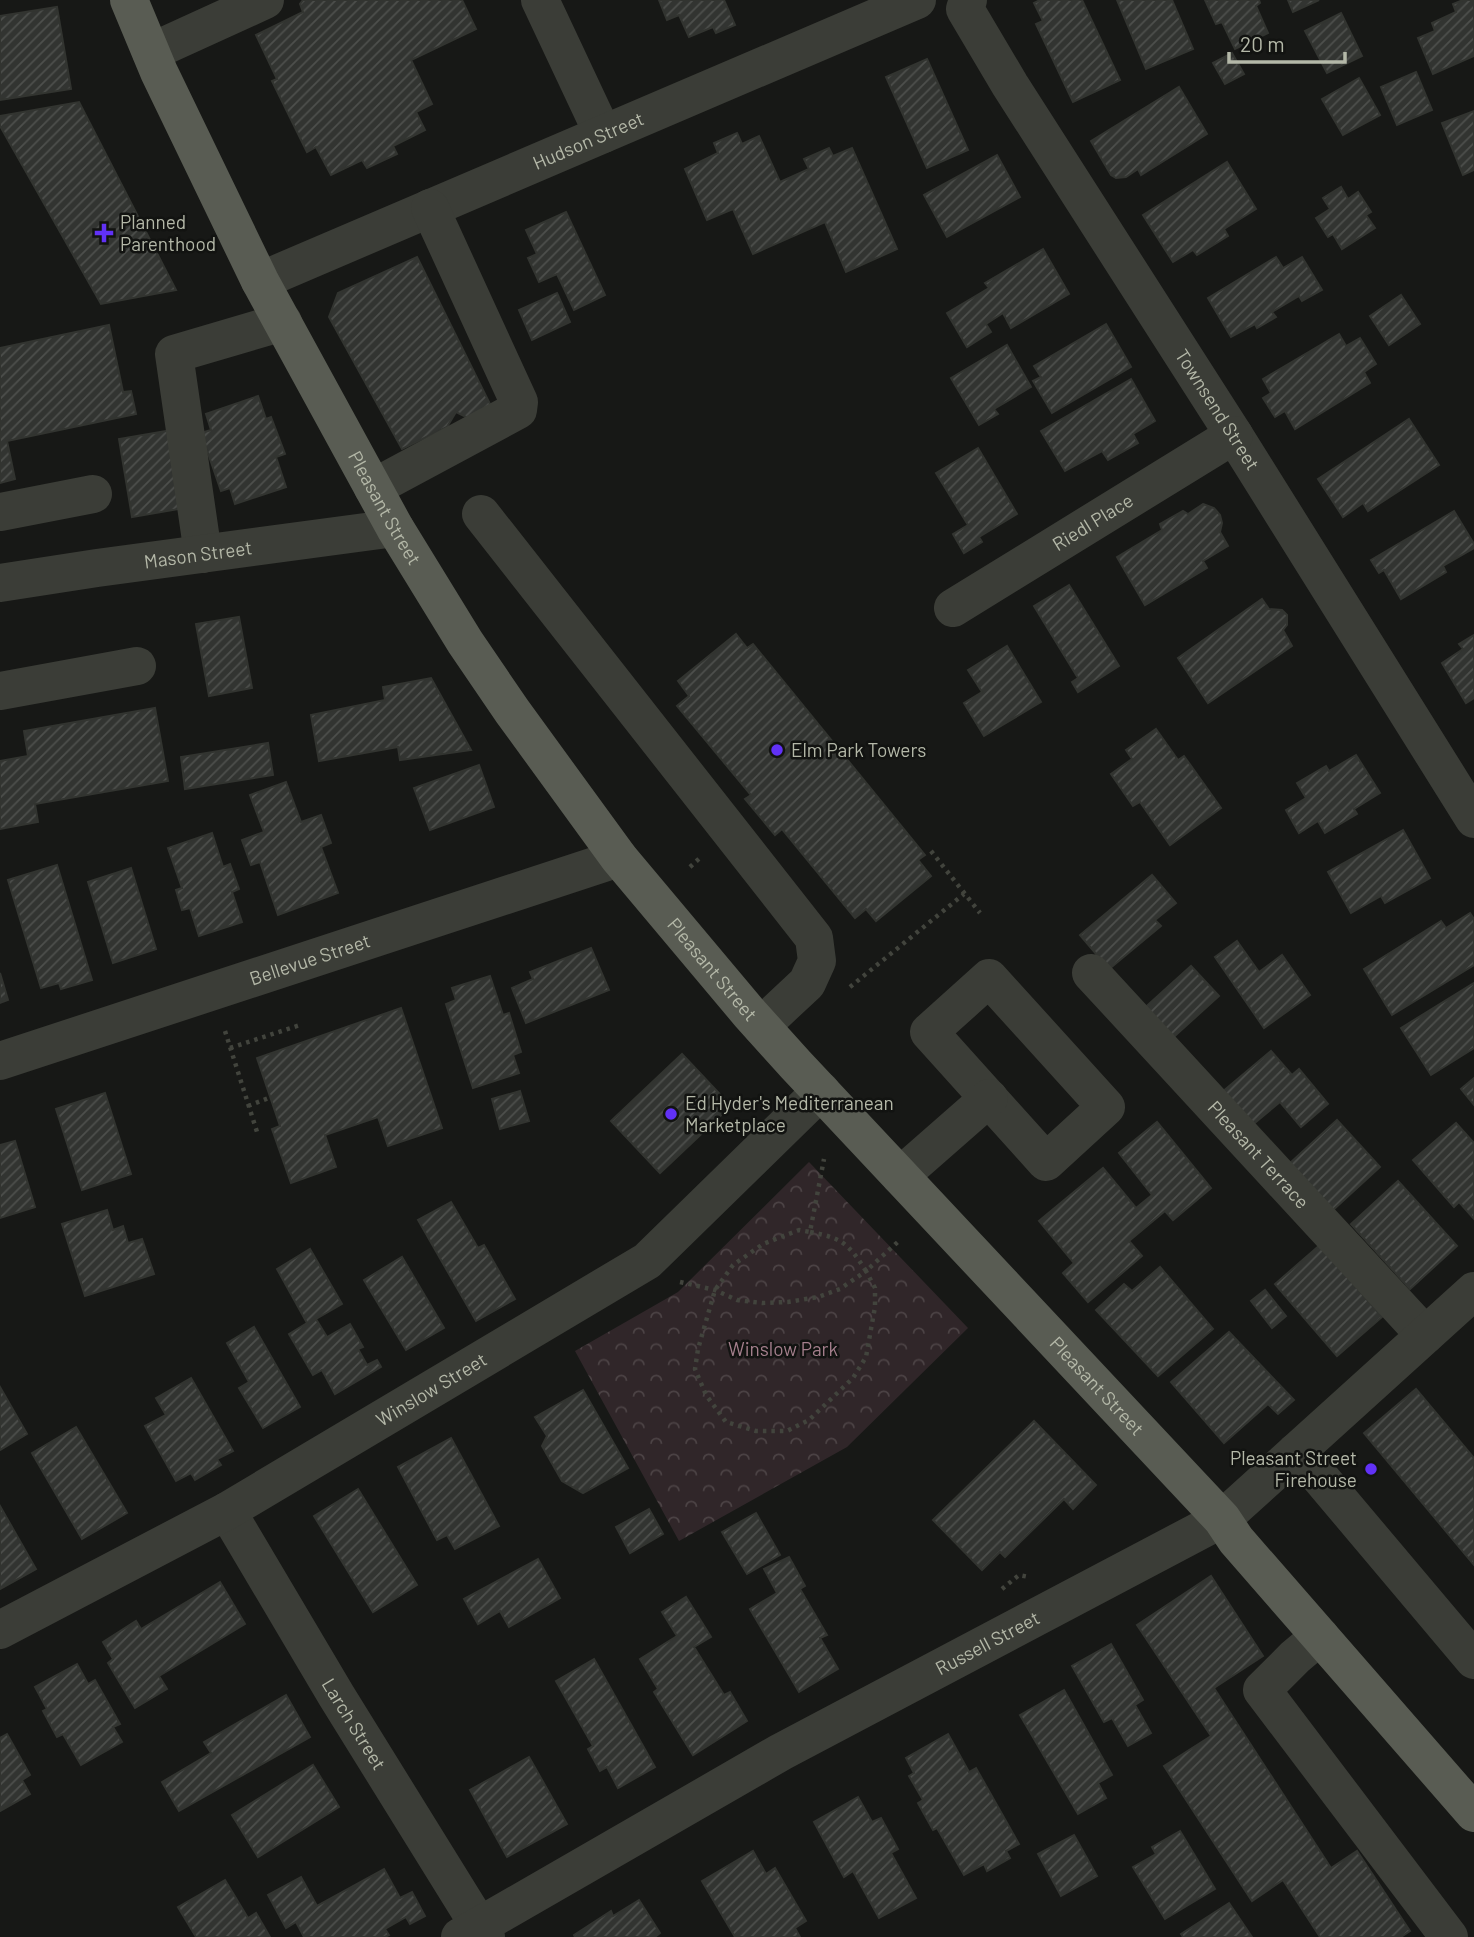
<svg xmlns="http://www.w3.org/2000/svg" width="1474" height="1937" font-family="Barlow,sans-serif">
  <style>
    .park { fill: url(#park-crowns) }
    .building { fill: url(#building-hatch); stroke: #323430; stroke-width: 2 }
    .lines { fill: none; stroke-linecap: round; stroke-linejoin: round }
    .path { stroke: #42443d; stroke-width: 4.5; stroke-dasharray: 3.5 5; stroke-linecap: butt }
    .minor { stroke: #3b3d37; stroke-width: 38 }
    .major { stroke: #595c53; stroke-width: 38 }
    .poi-dot { fill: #6131f6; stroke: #121311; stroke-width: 2.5 }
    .labels { text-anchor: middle; stroke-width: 5; stroke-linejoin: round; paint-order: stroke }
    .street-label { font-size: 19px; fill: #b4b8a8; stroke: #121311 }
    .poi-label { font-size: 19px; fill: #b4b8a8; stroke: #121311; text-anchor: start }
    .park-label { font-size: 19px; fill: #a47f8c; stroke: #121311 }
  </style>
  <defs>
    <pattern id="park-crowns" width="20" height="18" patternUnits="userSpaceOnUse" patternTransform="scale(1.75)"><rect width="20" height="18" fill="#302629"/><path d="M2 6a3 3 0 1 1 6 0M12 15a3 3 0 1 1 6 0" fill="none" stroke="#4c4345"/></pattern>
    <pattern id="building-hatch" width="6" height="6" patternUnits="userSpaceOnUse" patternTransform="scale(1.75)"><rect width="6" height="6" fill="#323431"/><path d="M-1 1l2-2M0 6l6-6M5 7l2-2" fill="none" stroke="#4d4f4c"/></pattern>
  </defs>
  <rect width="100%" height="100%" fill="#171816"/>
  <path class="park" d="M809,1162l159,166 -121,119 -168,94 -104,-190 103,-59z"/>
  <g class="building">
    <path d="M303,0h159l14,29 -65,31 21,44 -16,8 9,18 -32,16 4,8 -30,14 -5,-8 -31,15 -15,-28 -9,5 -35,-71 5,-2 -21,-44 47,-23 -3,-8z"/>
    <path d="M659,0h65l11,25 -19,8 -3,-6 -24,10 -10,-22 -12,5z"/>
    <path d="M1040,0h42l38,80 -47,22 -37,-78 7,-3 -9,-18z"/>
    <path d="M1117,0h55l21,49 -47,20z"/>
    <path d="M1205,0h54l1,3 -4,3 12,27 -33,16 -13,-27 -6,2z"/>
    <path d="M1288,0h31l-26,12z"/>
    <path d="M1463,0h11v56l-41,18 -15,-36 17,-7 -3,-8 24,-11 -3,-8z"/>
    <path d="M57,7l14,82 -71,11v-84z"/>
    <path d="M1341,13l21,43 -35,17 -22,-42z"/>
    <path d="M1232,53l12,21 -19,10 -12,-21z"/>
    <path d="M927,59l41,91 -41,18 -41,-91z"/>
    <path d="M1416,72l16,38 -35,15 -16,-38z"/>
    <path d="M1359,78l21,37 -37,20 -21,-36z"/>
    <path d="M1179,87l28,47 -66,41 -3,-6 -12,8 -10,1 -5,-3 -20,-34z"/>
    <path d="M79,102l97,188 -75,14 -101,-178v-10z"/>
    <path d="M1474,111v59l-11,5 -21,-52z"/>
    <path d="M737,133l5,11 17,-8 21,46 29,-13 -5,-10 25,-11 4,8 19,-8 45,101 -51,23 -21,-50 -72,32 -20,-45 -26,11 -22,-51 33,-16 -4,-10z"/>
    <path d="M997,155l23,42 -73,40 -23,-42z"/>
    <path d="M1227,162l29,47 -32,20 4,7 -31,19 -4,-5 -20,12 -30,-47z"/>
    <path d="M1341,187l7,12 10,-7 13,20 -5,3 9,13 -33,21 -9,-15 -5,3 -12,-19 14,-9 -7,-11z"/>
    <path d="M566,212l39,83 -31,15 -17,-36 -18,8 -11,-24 9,-4 -11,-24z"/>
    <path d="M1043,249l26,45 -58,34 -8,-15 -17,11 5,8 -24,15 -20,-34 42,-25 -4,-5z"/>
    <path d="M417,257l75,151 -22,11 -14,-7 -9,15 -45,22 -73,-132 9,-24z"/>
    <path d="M1276,257l7,11 19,-11 20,33 -20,11 -3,-5 -27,16 4,5 -19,11 -2,-4 -24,13 -23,-39z"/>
    <path d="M557,293l13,29 -38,18 -13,-30z"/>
    <path d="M1401,295l19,29 -31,21 -19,-29z"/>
    <path d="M1106,324l25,43 -79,46 -19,-32 8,-4 -7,-11z"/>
    <path d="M109,325l14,67 8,-1 5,23 -129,27 8,38 -15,4v-135z"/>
    <path d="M1339,334l7,12 14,-8 16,26 -12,8 6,11 -75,46 -10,-18 -10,6 -12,-19 8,-5 -8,-14z"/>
    <path d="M1007,345l24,42 -37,22 4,5 -19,11 -28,-47z"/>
    <path d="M1131,379l24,42 -22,13 5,9 -30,17 -6,-9 -37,20 -24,-40z"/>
    <path d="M258,396l8,23 5,-2 14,37 -9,3 10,30 -51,17 -5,-16 -9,3 -20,-58 10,-3 -5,-16z"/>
    <path d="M1409,419l30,46 -71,46 -5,-8 -20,14 -25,-38z"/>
    <path d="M178,429l1,80 -47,8 -13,-78z"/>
    <path d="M978,448l39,66 -38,23 3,5 -18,11 -11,-19 15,-9 -32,-52z"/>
    <path d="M1203,504l11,4 6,7 2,8 -2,9 8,14 -25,15 4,7 -62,37 -28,-48 45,-27 -2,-6 23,-13 5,3z"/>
    <path d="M1454,511l20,33v4l-31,18 3,6 -45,27 -17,-29 -5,3 -8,-13z"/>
    <path d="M1069,585l50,81 -41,26 -6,-10 6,-4 -44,-72z"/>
    <path d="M1262,599l7,10 13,1 5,5v10l-4,5 9,16 -84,57 -30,-45z"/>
    <path d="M239,617l13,71 -43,8 -13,-72z"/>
    <path d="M736,634l11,14 6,-4 172,211 -7,5 13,16 -55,45 -10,-12 -11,9 -73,-89 -7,6 -30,-36 6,-4 -74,-89 12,-10 -11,-15z"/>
    <path d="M1474,635v63l-8,5 -24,-40 21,-14 -4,-5z"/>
    <path d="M1007,646l34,56 -57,34 -20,-33 18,-11 -14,-22z"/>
    <path d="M431,678l40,72 -71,10 -2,-13 -79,14 -8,-46 74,-15 -2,-13z"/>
    <path d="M155,708l13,73 -133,23 3,18 -38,7v-68l28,-5 -4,-25z"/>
    <path d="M1156,729l22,31 6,-4 37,52 -51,37 -30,-43 -7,4 -22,-32 21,-15 -6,-9z"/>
    <path d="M268,743l5,32 -88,14 -4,-32z"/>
    <path d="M1356,755l24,38 -26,16 3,5 -32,19 -7,-12 -19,12 -13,-23 20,-12 -9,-15 29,-17 3,5z"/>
    <path d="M479,765l15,42 -64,23 -16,-42z"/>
    <path d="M286,782l15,40 20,-7 10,28 -10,4 17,46 -60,22 -18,-53 -9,3 -9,-25 22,-8 -14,-37z"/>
    <path d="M1403,830l27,48 -45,25 -4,-7 -30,17 -23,-41z"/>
    <path d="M212,833l11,34 7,-3 9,25 -7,3 10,30 -43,14 -9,-28 -8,2 -6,-20 6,-2 -14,-40z"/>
    <path d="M57,865l35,115 -31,9 -2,-6 -18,5 -33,-108z"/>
    <path d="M131,868l25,81 -43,14 -25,-81z"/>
    <path d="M1152,875l24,28 -21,17 6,6 -52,43 -29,-34z"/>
    <path d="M1470,913l4,6v46l-82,50 -28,-46 77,-48 5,7z"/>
    <path d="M1237,941l22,31 23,-17 28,40 -46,33 -49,-71z"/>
    <path d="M591,948l18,42 -83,33 -14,-35 21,-9 -3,-7z"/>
    <path d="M1191,966l28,30 -52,47 -27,-31z"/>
    <path d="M0,973l8,27 -8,3z"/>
    <path d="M490,976l13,39 6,-2 12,39 -8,3 6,18 -46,15 -27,-84 10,-4 -4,-12z"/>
    <path d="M1474,983v65l-43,27 -30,-47z"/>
    <path d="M401,1008l41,120 -54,18 -10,-29 -53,18 11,32 -45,16 -19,-54 8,-3 -23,-68z"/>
    <path d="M1271,1051l21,24 7,-6 29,35 -27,23 -21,-25 -29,24 -29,-34z"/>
    <path d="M682,1054l49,52 -71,67 -49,-52z"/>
    <path d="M1474,1078v27l-13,-16z"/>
    <path d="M520,1091l9,30 -29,8 -8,-30z"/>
    <path d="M105,1093l26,81 -49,16 -26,-81z"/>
    <path d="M1337,1120l43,47 -47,43 -43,-47z"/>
    <path d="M1157,1122l54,66 -38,32 -8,-9 -36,30 13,15 -54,46 -25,-29 11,-10 -35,-42 64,-53 33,40 16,-13 -33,-42z"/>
    <path d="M1456,1123l18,20v76l-15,-17 -5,5 -41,-47z"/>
    <path d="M15,1141l20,66 -35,11v-73z"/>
    <path d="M1398,1181l59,65 -47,43 -59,-65z"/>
    <path d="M451,1202l27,46 6,-3 31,54 -39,22 -58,-101z"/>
    <path d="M107,1210l6,20 10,-4 5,17 14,-4 12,35 -69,22 -23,-72z"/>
    <path d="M1320,1245l62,72 -45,39 -62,-72z"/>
    <path d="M310,1249l32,55 -26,15 11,18 23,-13 13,23 -5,2 9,16 10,-5 4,7 -46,27 -13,-24 -9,5 -24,-41 18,-11 -30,-54z"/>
    <path d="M402,1257l42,71 -38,22 -42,-70z"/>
    <path d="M1160,1267l53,62 -55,47 -62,-66 28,-26 8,7z"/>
    <path d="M1265,1290l21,26 -14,12 -21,-27z"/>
    <path d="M254,1327l46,80 -37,21 -24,-40 10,-6 -22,-39z"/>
    <path d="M1229,1332l65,68 -16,14 -10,-10 -44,39 -53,-61z"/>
    <path d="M191,1378l42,73 -16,8 4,6 -26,15 -4,-7 -15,8 -31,-55 21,-11 -10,-17z"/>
    <path d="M0,1387l27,47 -27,16z"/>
    <path d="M1416,1389l58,69v107l-110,-132z"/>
    <path d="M583,1390l45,78 -45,25 -21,-12 -20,-35 5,-10 -12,-19z"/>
    <path d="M1034,1421l62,64 -23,24 -9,-10 -59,58 -5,-5 -18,18 -49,-50z"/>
    <path d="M76,1427l51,86 -45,26 -50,-86z"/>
    <path d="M451,1438l48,88 -44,23 -8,-14 -10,5 -39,-73z"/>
    <path d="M358,1489l59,96 -44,27 -59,-96z"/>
    <path d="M0,1506l36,63 -36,20z"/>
    <path d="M649,1509l14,25 -33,19 -14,-26z"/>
    <path d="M756,1513l24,42 -33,19 -25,-42z"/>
    <path d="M789,1557l16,29 -5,3 27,46 -7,3 18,31 -39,23 -49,-83 27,-16 -13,-24z"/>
    <path d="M538,1559l22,39 -51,29 -9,-16 -22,13 -14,-25z"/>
    <path d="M1211,1576l52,80 -49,32 117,180 26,-17 53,80 -9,6h-81l-37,-57 -31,21 -88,-135 47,-30 -74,-111z"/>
    <path d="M220,1582l25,42 -86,52 8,13 -32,19 -27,-45 5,-4 -10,-17 33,-21 5,8z"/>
    <path d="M686,1597l25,40 -17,10 30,48 6,-3 17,29 -54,34 -39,-63 4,-3 -18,-30 37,-23 -15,-24z"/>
    <path d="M1111,1644l32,56 -8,5 16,28 -23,13 -16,-28 -8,4 -32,-56z"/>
    <path d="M594,1659l61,108 -37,21 -11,-21 -7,4 -12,-22 5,-3 -37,-65z"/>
    <path d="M77,1664l11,20 7,-4 25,44 -7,3 9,15 -41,23 -18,-31 -6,3 -14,-26 4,-2 -12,-22z"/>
    <path d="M1064,1690l48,85 -14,8 8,15 -28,16 -58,-99z"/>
    <path d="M286,1695l24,42 -131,74 -17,-29 49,-29 -7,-11z"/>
    <path d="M7,1734l23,41 -8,5 8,14 -30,17v-73z"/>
    <path d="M948,1734l21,38 7,-4 43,76 -13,7 4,7 -23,13 -3,-7 -20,11 -27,-47 -4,2 -15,-27 5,-3 -14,-24 5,-3 -8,-15z"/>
    <path d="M529,1757l38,67 -60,33 -37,-67z"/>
    <path d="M313,1765l26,42 -81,50 -26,-42z"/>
    <path d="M858,1797l14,25 9,-4 17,31 -7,4 25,45 -37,20 -26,-47 -9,6 -30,-55z"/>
    <path d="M1180,1831l35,58 -50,30 -32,-52 23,-13 -4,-7z"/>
    <path d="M1074,1835l23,41 -36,20 -23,-42z"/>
    <path d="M753,1851l13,23 9,-6 31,53 -11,7 5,9h-65l-33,-56z"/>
    <path d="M384,1869l16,29 12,-6 13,24 -15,8 -4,-7 -21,12 4,6 -4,2h-81l-8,-15 -10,6 -18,-33 33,-18 16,29z"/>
    <path d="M225,1880l23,38 8,-5 14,24h-74l-18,-30z"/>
    <path d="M639,1900l21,33 -5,4h-80l-1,-2 37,-24 2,5z"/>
    <path d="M1229,1903l23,34h-69l-2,-3z"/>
  </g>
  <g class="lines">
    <g class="path">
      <path d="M931,851l49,62"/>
      <path d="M690,867l12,-11"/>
      <path d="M850,987l114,-93"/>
      <path d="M225,1031l33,104"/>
      <path d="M230,1048l70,-23"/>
      <path d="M248,1106l23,-9"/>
      <path d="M810,1232c32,6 38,11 56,39l35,-32"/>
      <path d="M680,1282l35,8 22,10 25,3 26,-1 30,-5 22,-8 26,-18 9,17v19l-9,50 -13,21 -44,42 -22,11h-31l-30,-9 -20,-27 -11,-26 3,-20 17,-59 18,-25 30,-21 36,-14 11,2 14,-73"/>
      <path d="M1002,1589l17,-14 10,2"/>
    </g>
    <g class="minor">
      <path d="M540,0l63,134"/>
      <path id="s1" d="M968,0l-3,9 45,76 224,350 240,384"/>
      <path d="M151,52l114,-52"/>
      <path id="s2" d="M260,281l657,-281"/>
      <path d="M373,488l145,-78 1,-8 -89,-194"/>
      <path d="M0,512l93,-18"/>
      <path d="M481,514l333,424 3,23 -10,22 -46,43"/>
      <path d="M203,554l-29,-200 109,-32"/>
      <path id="s3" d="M0,583l97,-15 298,-40"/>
      <path id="s4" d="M953,608l281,-173"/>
      <path d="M0,691l137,-25"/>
      <path id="s5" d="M1091,973l334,362"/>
      <path d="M989,978l117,129 -60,55 -117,-130z"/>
      <path id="s6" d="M0,1061l619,-203"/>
      <path d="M900,1176l89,-78"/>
      <path d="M1296,1452l17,17 161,191"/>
      <path id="s7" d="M227,1511l109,184 150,242"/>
      <path id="s8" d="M0,1630l227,-119 420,-250 174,-170"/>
      <path d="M1320,1636l-25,21 -33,33 187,247"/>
      <path id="s9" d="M460,1937l321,-185 441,-233 252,-228"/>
    </g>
    <path class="major" id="s10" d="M129,0l30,72 101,209 135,247 70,114 47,69 107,147 131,156 46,51 426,454 14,21 238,273"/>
  </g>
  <g class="poi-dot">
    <path d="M100.5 222.5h7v7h7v7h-7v7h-7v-7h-7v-7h7z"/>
    <circle cx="777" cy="750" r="7"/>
    <circle cx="671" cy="1114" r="7"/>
    <circle cx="1371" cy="1469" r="7"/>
  </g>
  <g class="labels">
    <g class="street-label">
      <text dy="7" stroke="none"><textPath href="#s2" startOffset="357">Hudson Street</textPath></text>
      <text dy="7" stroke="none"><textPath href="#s1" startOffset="483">Townsend Street</textPath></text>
      <text dy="7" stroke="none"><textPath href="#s10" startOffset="569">Pleasant Street</textPath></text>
      <text dy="7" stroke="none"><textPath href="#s4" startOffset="164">Riedl Place</textPath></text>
      <text dy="7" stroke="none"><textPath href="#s3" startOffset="200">Mason Street</textPath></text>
      <text dy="7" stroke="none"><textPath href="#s6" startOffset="326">Bellevue Street</textPath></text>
      <text dy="7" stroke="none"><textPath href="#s10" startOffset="1136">Pleasant Street</textPath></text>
      <text dy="7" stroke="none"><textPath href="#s5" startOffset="247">Pleasant Terrace</textPath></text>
      <text dy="7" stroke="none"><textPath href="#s10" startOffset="1703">Pleasant Street</textPath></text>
      <text dy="7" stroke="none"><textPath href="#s8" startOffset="494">Winslow Street</textPath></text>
      <text dy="7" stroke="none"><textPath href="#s9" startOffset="604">Russell Street</textPath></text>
      <text dy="7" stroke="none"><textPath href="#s7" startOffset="248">Larch Street</textPath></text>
    </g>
    <g class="poi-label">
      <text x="120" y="229">Planned<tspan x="120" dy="22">Parenthood</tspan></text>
      <text x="791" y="757">Elm Park Towers</text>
      <text x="685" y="1110">Ed Hyder's Mediterranean<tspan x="685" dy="22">Marketplace</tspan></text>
      <text x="1357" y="1465" text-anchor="end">Pleasant Street<tspan x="1357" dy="22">Firehouse</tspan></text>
    </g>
    <g class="park-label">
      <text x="783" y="1356">Winslow Park</text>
    </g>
  </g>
  <path d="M1229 52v10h116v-10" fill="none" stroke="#b4b8a8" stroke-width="3.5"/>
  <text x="1240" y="52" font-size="21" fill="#b4b8a8" stroke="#121311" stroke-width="5" paint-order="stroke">20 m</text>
</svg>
